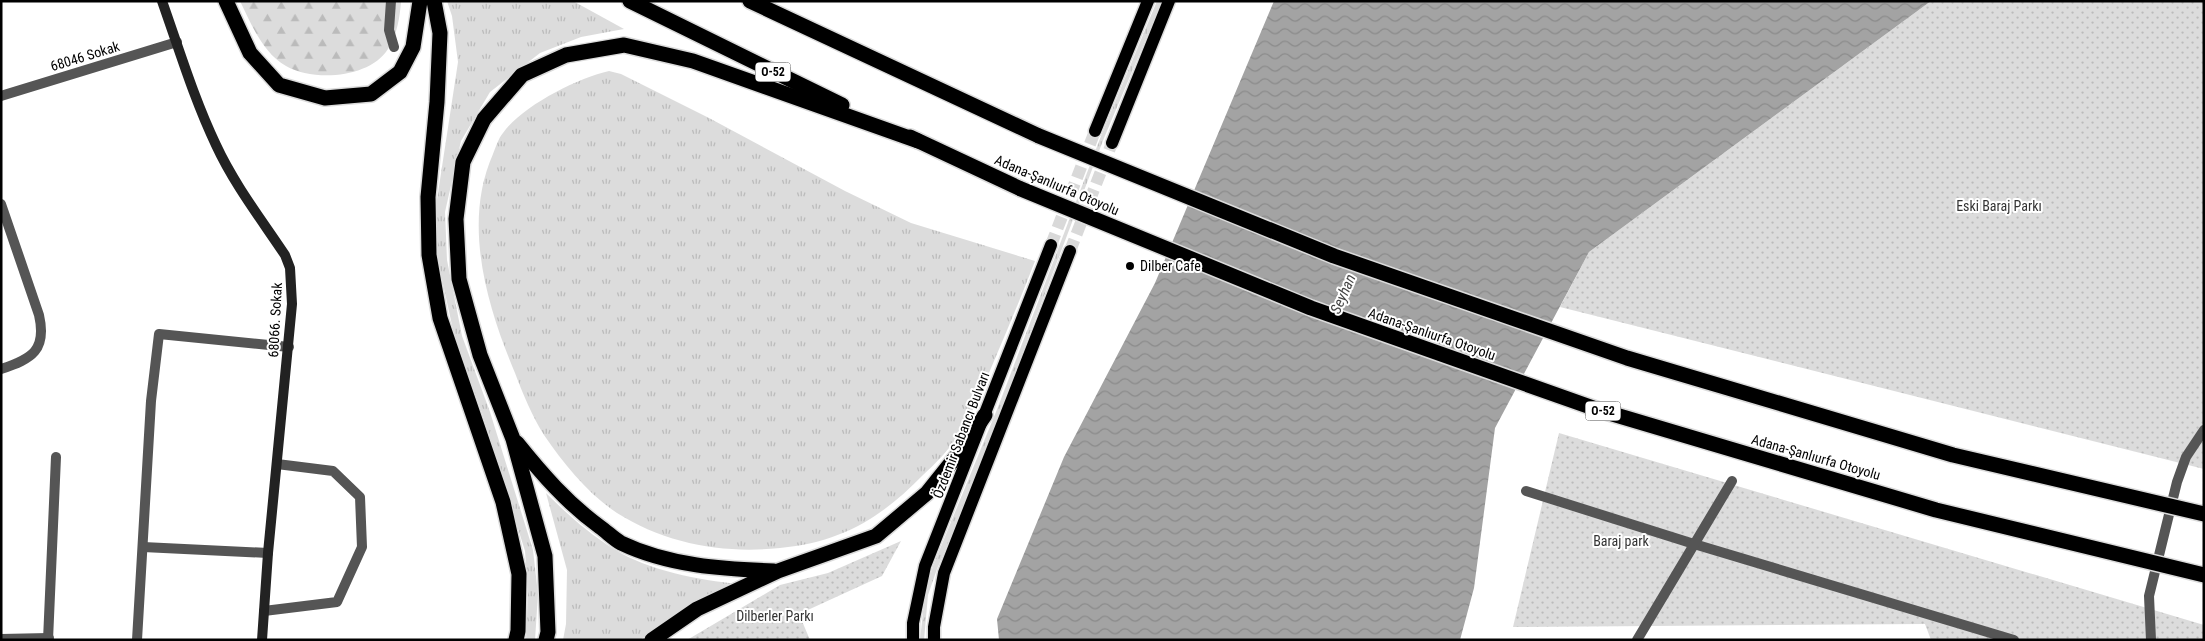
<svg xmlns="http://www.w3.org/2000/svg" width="2205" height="641" font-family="'Roboto Condensed',sans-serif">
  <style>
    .grass { fill: url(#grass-tufts) }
    .forest { fill: url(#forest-firs) }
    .park { fill: url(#park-dots) }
    .water { fill: url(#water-waves) }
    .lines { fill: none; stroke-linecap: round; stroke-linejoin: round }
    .primary-tunnel { stroke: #d9d9d9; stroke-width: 12; stroke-dasharray: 12 6; stroke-linecap: butt }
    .primary-casing { stroke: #dbdbdb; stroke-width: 15 }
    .highway-casing { stroke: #dbdbdb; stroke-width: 18 }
    .lane { stroke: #555; stroke-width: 10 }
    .street { stroke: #555; stroke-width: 10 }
    .secondary { stroke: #222; stroke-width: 10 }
    .primary { stroke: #000; stroke-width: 12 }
    .highway { stroke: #000; stroke-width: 15 }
    .highway-bridge-casing { stroke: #dbdbdb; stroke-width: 18; stroke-linecap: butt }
    .highway-bridge { stroke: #000; stroke-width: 15 }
    .poi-dot { fill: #000; stroke: #fff; stroke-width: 2 }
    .labels { text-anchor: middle; stroke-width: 4; stroke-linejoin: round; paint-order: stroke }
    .shield { fill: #fff; stroke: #4c4c4c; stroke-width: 1 }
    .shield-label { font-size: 12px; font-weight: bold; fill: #000 }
    .street-label { font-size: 14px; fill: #000; stroke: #fff }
    .park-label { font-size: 14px; fill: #333; stroke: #fff }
    .poi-label { font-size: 14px; fill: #000; stroke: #fff; text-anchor: start }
    .water-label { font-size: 15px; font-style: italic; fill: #444; stroke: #fff }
  </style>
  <defs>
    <pattern id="grass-tufts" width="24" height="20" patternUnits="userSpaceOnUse" patternTransform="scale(1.25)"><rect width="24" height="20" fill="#dcdcdc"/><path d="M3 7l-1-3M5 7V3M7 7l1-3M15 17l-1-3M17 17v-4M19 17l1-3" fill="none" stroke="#bbb"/></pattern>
    <pattern id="forest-firs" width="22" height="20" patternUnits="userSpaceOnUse" patternTransform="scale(1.25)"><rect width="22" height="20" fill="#dcdcdc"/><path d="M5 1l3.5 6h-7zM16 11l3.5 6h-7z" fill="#bbb"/></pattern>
    <pattern id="park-dots" width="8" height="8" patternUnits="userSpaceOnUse" patternTransform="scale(1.25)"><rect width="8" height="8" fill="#dcdcdc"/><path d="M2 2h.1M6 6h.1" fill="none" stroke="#bbb" stroke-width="1.8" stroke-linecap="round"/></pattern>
    <pattern id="water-waves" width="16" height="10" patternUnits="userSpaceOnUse" patternTransform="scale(1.25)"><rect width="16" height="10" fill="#a3a3a3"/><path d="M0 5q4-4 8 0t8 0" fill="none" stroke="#8b8b8b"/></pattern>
  </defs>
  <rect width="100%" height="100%" fill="#fff"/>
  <g class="grass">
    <path d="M447,1h126l51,28 -43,8 -41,16 -50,39 -29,49 -16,71 2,48 15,76 28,76 43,138 5,44 -3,46h-9l2,-46 -3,-43 -43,-138 -27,-74 -17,-78 -2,-55 22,-144 -6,-46z"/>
    <path d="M1157,1h5l-58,137 -140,369 -27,62 -9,26 -4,45h-4l5,-47 8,-27 65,-159 103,-271z"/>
    <path d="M609,71l12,3 88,44 136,73 66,32 124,38c-13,34 -27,67 -41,100 -11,26 -21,53 -37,76 -9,14 -22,27 -34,38 -42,43 -81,67 -143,73 -56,6 -114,-4 -163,-35 -29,-19 -54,-50 -73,-78 -12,-19 -21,-41 -29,-62 -28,-67 -53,-149 -22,-219 3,-7 5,-15 10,-21 18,-26 74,-55 106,-62z"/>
    <path d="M546,493c21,21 42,40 68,56 35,22 85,31 125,35l-62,30 -37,26h-77l3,-16 1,-54z"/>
  </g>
  <path class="forest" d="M240,1h161c-1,16 -4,34 -13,48 -18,29 -74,33 -102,17 -23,-13 -35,-42 -46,-65z"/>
  <g class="park">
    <path d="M1931,1h273v468l-644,-162 29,-55z"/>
    <path d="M1559,433l645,192v15h-273l-6,-16 -412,3z"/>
    <path d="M901,541l-19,35 -83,38 11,26h-123l93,-55 48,-12z"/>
  </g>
  <path class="water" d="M1274,1h657l-342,251 -94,176 -21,160 -14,52h-461l-2,-21 67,-162 91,-174z"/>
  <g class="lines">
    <g class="primary-tunnel">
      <path d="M1051,245l44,-114"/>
      <path d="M1070,251l42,-108"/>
    </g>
    <defs>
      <g id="primary">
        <path d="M1095,131l53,-130"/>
        <path d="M1112,143l57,-142"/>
        <path d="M913,640v-17l12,-57 126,-321"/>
        <path d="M934,640v-13l10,-54 126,-322"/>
      </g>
      <g id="highway">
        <path d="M226,1l24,52 29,32 46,13 46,-4 29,-22 13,-25 7,-46"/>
        <path d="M434,1l6,32 -3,69 -9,95 1,58 11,63 63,184 16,72 -1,57 -2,9"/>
        <path d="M630,1l212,104"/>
        <path d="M750,1l289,135"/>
        <path d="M910,137l111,52"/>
        <path d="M517,443c25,31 50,60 83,84 7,5 14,12 21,16 48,23 102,26 153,28"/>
        <path d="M546,640l2,-8 -3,-76 -32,-117 -33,-84 -21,-76 -3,-60 7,-57 21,-43 38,-44 44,-20 58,-10 69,16 225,80"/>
        <path d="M652,640l45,-31 81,-38 98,-35 51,-43 32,-40 26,-38"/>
      </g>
    </defs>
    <use href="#primary" class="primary-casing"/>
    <use href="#highway" class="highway-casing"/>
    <g class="lane">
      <path d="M1526,491l168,53 320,96"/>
      <path d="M1637,640l95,-159"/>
      <path d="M2151,640l-2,-44 28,-114 9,-25 18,-27"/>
    </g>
    <g class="street">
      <path d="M391,1l-2,29 5,17"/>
      <path d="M1,96l176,-54"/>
      <path d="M1,204l38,111c8,35 -7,44 -38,54"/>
      <path d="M143,547l125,6"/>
      <path d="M264,611l73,-9 25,-55 -2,-50 -27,-26 -56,-7"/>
      <path d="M1,639l48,-1"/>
      <path d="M48,640l8,-183"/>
      <path d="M137,640l14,-239 8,-67 130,13"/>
    </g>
    <path class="secondary" d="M162,1c17,48 32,98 54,144 18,39 45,74 69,110l5,13 2,36 -24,249 -6,87"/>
    <use href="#primary" class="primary"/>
    <use href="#highway" class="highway"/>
    <defs>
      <g id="highway-bridge">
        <path d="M1039,136l295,120 293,102 326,97 251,59"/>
        <path d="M1021,189l290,119 288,102 337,100 268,65"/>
      </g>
    </defs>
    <use href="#highway-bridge" class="highway-bridge-casing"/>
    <use href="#highway-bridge" class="highway-bridge"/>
  </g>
  <circle class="poi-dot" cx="1130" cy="266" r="5"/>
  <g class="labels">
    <g class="shield">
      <rect x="755.5" y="62.5" width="35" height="19" rx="4"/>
      <rect x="1585.5" y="401.5" width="35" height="19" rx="4"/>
    </g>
    <g class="shield-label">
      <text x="773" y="76">O-52</text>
      <text x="1603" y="415">O-52</text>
    </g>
    <g class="street-label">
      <text transform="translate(85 56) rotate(-17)" y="5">68046 Sokak</text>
      <text transform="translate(1057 185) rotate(23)" y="5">Adana-Şanlıurfa Otoyolu</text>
      <text transform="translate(275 320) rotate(-87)" y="5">68066. Sokak</text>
      <text transform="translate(1432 334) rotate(19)" y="5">Adana-Şanlıurfa Otoyolu</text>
      <text transform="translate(961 435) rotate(-69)" y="5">Özdemir Sabancı Bulvarı</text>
      <text transform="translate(1816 457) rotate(16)" y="5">Adana-Şanlıurfa Otoyolu</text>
    </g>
    <g class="park-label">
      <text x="1999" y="211">Eski Baraj Parkı</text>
      <text x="1621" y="546">Baraj park</text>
      <text x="775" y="621">Dilberler Parkı</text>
    </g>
    <g class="poi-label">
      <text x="1140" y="271">Dilber Cafe</text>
    </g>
    <g class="water-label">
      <text transform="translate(1343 294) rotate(-66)" y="5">Seyhan</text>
    </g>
  </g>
  <rect width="2205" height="641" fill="none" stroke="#000000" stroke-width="5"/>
</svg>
